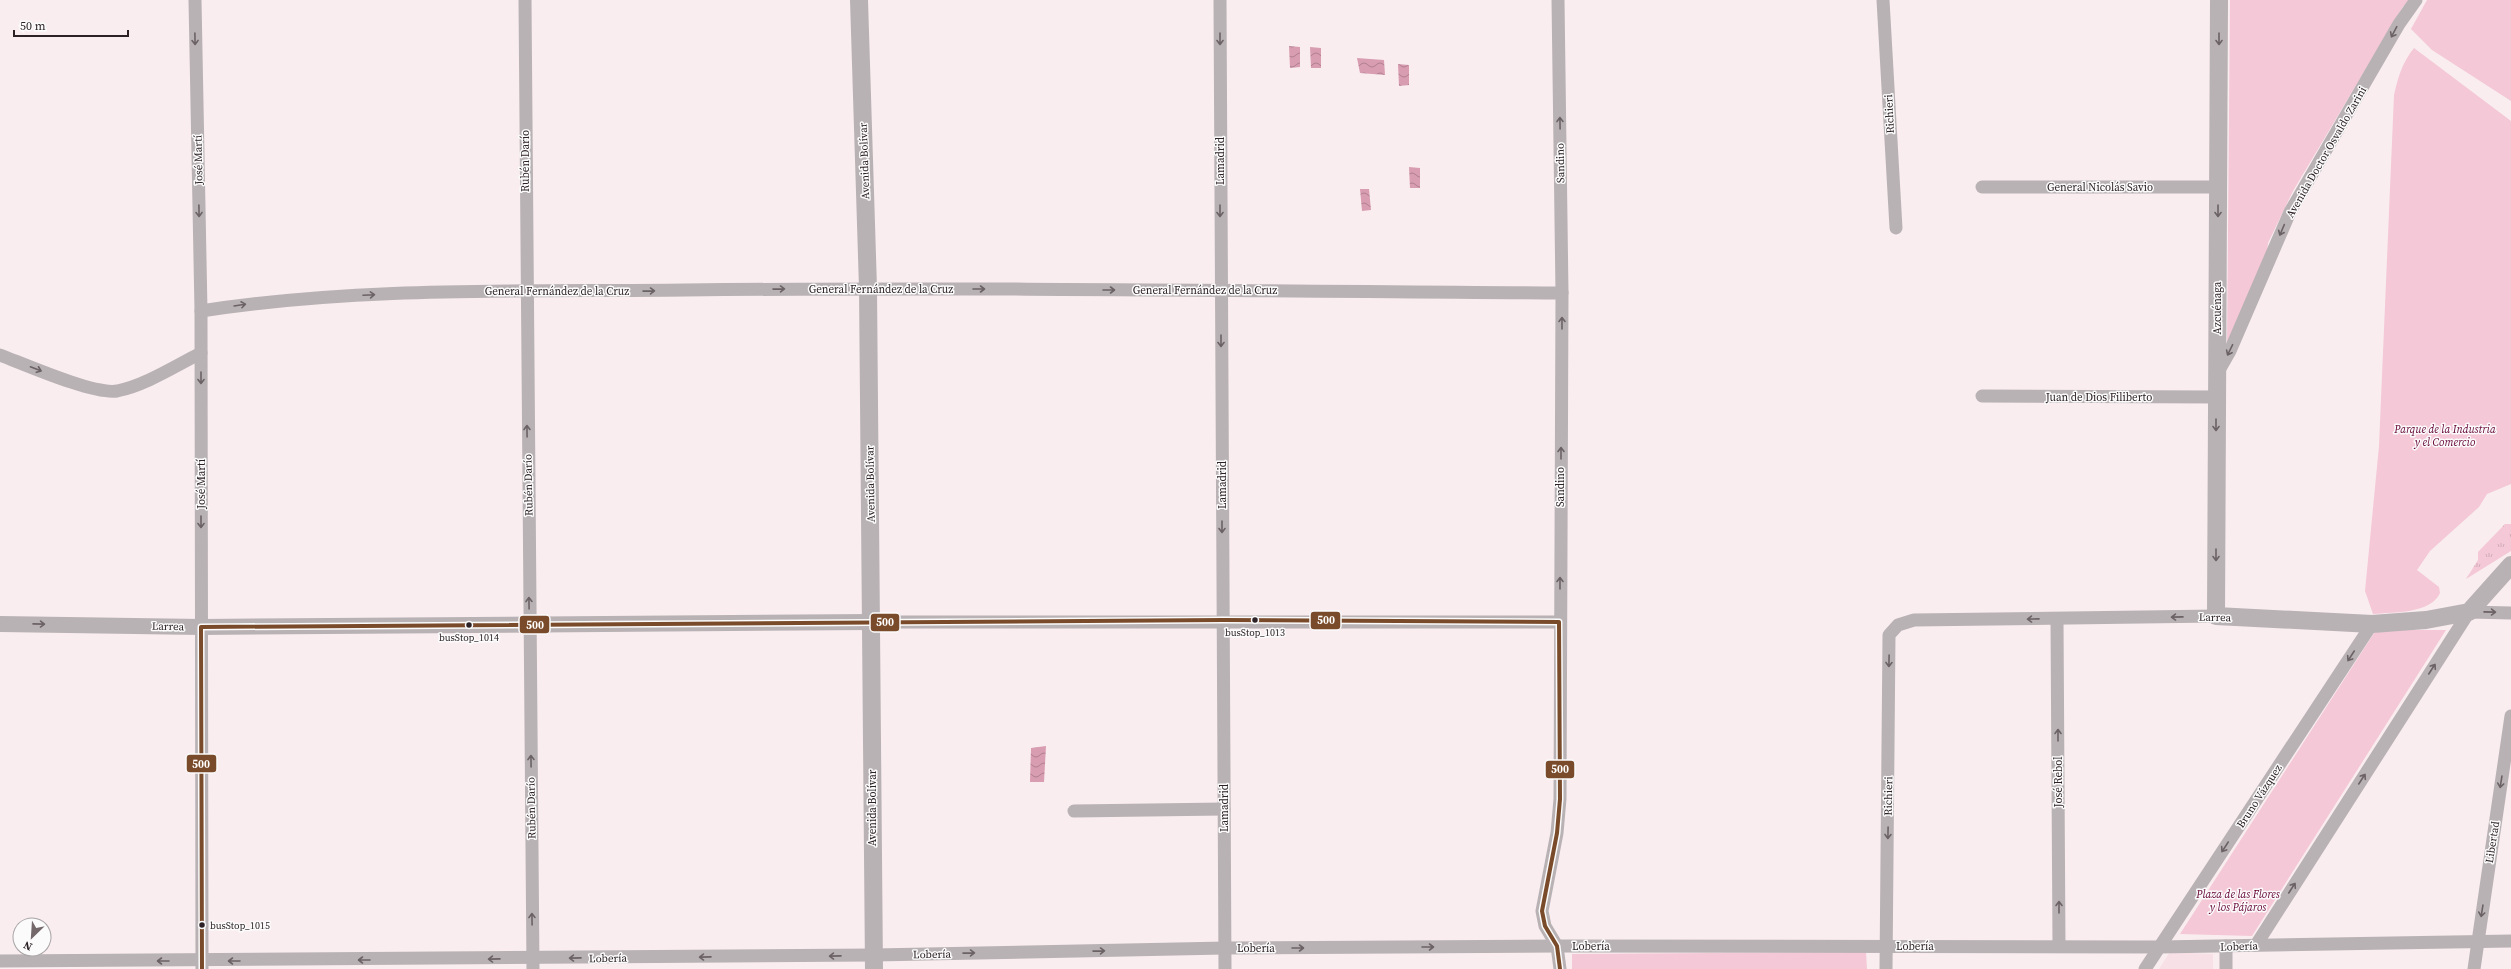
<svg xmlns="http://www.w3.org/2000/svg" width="2511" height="969" font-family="'Source Serif 4',serif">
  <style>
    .built { fill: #f7e0e6 }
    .grass { fill: url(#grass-tufts) }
    .green { fill: #f4c8d6 }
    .water { fill: url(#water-waves) }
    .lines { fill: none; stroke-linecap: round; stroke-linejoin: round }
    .minor { stroke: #b9b2b4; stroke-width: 13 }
    .tertiary { stroke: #b9b2b4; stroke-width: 16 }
    .secondary { stroke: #b9b2b4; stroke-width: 18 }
    .bus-1-casing { stroke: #fbfbfb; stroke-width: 7 }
    .bus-1 { stroke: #7a4b2a; stroke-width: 4 }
    .oneway { stroke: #6b6265 }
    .bus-dot { fill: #2c2124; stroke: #fbfbfb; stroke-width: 1.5 }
    .labels { text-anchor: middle; stroke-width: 3; stroke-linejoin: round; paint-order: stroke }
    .bus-label { font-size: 10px; fill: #2c2124; stroke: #fbfbfb }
    .street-label { font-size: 11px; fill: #2c2124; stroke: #fbfbfb }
    .park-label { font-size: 11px; font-style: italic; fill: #640034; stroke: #fbfbfb }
    .line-badge { stroke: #fbfbfb; stroke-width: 1.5 }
    .badge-label { font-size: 11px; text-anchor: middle; font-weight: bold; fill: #fff }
  </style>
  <defs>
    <pattern id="grass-tufts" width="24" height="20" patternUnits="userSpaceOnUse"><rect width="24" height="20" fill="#f4c8d6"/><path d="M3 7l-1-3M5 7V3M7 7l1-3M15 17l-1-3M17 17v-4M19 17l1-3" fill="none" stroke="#d1acb8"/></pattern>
    <pattern id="water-waves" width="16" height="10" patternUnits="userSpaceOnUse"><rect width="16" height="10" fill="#d99db1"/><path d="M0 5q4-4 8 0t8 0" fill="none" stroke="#b08090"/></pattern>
  </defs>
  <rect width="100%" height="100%" fill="#f9edf0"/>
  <path class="built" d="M2170,952l43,2v15h-54z"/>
  <path class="grass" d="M2505,524h6v27l-45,28 12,-19v-8z"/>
  <g class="green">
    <path d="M2230,0h179l-7,8 -109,183 -25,52 -2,19 -39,85z"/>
    <path d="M2427,0h84v101l-79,-51 -21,-21z"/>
    <path d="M2414,48l97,73v363l-24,10 -8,13 -49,44 -13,19 22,17 1,6c-9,21 -47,19 -67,21l-8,-23 14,-145 15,-351c4,-18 8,-32 20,-47z"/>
    <path d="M2376,630h70l-194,306 -72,-2z"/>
    <path d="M1866,952l1,17h-295v-15z"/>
  </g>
  <g class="water">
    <path d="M1289,46l11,1v20l-10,1z"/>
    <path d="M1310,47l11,1v20h-10z"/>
    <path d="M1357,58l27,2 1,15 -25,-2z"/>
    <path d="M1398,64l11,1v20l-10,1z"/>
    <path d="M1409,167l11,1v20h-10z"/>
    <path d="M1360,189h9l2,21 -9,1z"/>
    <path d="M1046,746l-2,36h-14l1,-34z"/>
  </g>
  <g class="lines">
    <g class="minor">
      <path d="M195,0l6,311 1,657"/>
      <path d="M525,0l8,969"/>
      <path d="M1220,0l5,969"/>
      <path d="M1558,0l4,293 -2,506 -3,34 -15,78 3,15 12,20 3,23"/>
      <path d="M1883,0l13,228"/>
      <path d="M1982,187h236"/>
      <path d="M201,311c160,-25 323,-19 485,-21 292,-3 584,1 876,3"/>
      <path d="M0,355c24,9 94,40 117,36 29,-6 58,-25 84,-38"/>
      <path d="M2218,372l12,-21 60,-139 109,-188 17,-24"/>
      <path d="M1982,396l234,1"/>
      <path d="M2057,619l2,327"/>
      <path d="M871,622h688"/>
      <path d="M1074,811l150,-2"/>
      <path d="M2256,945l213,-333 42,1"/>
      <path d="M2226,946v23"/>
      <path d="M0,961l874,-6 351,-7 332,-2 602,1 352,-6"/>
      <path d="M1886,969l3,-334 9,-10 16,-5 302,-4"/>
      <path d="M2145,969l227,-345"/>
      <path d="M2474,969l37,-253"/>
    </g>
    <path class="tertiary" d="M0,624l201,3 670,-5"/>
    <g class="secondary">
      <path d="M859,0l9,288 6,681"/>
      <path d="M2219,0l-3,616 156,8 54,-4 43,-8 42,-47"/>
    </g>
    <defs>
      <path id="bus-1" d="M202,969l-1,-342 1022,-7 336,2 1,177 -3,34 -15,78 3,15 12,20 3,23"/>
    </defs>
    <use href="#bus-1" class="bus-1-casing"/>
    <use href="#bus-1" class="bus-1"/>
  </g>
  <defs><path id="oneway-shaft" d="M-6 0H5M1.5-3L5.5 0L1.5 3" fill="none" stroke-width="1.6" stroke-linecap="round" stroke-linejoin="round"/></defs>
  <g class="oneway">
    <use href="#oneway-shaft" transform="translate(2394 32) rotate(118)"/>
    <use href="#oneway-shaft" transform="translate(195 39) rotate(89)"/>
    <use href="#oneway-shaft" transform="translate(1220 39) rotate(90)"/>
    <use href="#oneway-shaft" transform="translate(2219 39) rotate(90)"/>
    <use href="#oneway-shaft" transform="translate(1560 123) rotate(-91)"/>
    <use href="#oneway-shaft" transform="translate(199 211) rotate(89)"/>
    <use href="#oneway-shaft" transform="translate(1220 211) rotate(90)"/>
    <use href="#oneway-shaft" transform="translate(2218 211) rotate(90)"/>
    <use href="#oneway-shaft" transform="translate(2282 230) rotate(113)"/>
    <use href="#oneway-shaft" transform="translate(779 289) rotate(-1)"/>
    <use href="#oneway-shaft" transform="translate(979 289)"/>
    <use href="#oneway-shaft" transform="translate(1109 290)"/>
    <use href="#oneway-shaft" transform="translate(649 291) rotate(-1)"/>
    <use href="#oneway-shaft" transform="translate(369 295) rotate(-3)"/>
    <use href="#oneway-shaft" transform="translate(240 305) rotate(-9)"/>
    <use href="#oneway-shaft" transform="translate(1562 323) rotate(-90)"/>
    <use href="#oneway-shaft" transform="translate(1221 341) rotate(90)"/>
    <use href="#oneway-shaft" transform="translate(2230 350) rotate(116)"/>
    <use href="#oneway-shaft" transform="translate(36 369) rotate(21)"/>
    <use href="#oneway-shaft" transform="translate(201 378) rotate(90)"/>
    <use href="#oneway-shaft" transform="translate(2216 425) rotate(90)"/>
    <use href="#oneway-shaft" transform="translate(527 431) rotate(-91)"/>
    <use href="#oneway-shaft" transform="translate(1561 453) rotate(-90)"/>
    <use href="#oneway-shaft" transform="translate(201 522) rotate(90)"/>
    <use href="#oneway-shaft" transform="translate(1222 527) rotate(90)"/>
    <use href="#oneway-shaft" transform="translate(2216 555) rotate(90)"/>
    <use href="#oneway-shaft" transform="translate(1560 583) rotate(-90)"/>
    <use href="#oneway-shaft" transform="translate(529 603) rotate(-91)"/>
    <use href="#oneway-shaft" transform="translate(2490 612) rotate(1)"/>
    <use href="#oneway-shaft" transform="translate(2177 617) rotate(179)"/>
    <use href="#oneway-shaft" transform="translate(2033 619) rotate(179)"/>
    <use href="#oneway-shaft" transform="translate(39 624) rotate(1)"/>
    <use href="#oneway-shaft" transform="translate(2351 656) rotate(123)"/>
    <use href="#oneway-shaft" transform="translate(1889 661) rotate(91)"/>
    <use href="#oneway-shaft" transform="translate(2432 669) rotate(-57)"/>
    <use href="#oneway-shaft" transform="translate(2058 735) rotate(-90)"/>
    <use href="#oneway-shaft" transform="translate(531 761) rotate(-91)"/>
    <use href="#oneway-shaft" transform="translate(2362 779) rotate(-57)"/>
    <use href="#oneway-shaft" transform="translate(2501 782) rotate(99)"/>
    <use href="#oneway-shaft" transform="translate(1888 833) rotate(91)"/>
    <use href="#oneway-shaft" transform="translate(2225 847) rotate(123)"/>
    <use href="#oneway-shaft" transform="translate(2292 888) rotate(-57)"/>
    <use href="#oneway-shaft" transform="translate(2059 907) rotate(-90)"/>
    <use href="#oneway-shaft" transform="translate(2482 911) rotate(99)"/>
    <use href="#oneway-shaft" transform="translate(532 919) rotate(-91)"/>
    <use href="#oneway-shaft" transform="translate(1428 947)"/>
    <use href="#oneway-shaft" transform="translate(1298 948)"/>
    <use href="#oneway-shaft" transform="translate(1099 951) rotate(-1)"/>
    <use href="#oneway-shaft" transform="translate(969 953) rotate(-1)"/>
    <use href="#oneway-shaft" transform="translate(835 956) rotate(179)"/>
    <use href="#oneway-shaft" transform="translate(705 957) rotate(179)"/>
    <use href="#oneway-shaft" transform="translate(575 958) rotate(179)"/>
    <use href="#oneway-shaft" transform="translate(494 959) rotate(179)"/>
    <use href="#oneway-shaft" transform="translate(364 960) rotate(180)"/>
    <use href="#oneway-shaft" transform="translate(163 961) rotate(180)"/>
    <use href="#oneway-shaft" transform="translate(234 961) rotate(180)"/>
  </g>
  <g class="bus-dot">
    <circle cx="1255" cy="620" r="3.5"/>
    <circle cx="469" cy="625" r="3.5"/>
    <circle cx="202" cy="925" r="3.5"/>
  </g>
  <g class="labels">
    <g class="bus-label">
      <text x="1255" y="636">busStop_1013</text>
      <text x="469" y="641">busStop_1014</text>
      <text x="210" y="929" text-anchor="start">busStop_1015</text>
    </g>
    <g class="street-label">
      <text transform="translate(1889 114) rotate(-93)" y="4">Richieri</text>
      <text transform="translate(2326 152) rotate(-60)" y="4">Avenida Doctor Osvaldo Zarini</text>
      <text transform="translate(198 160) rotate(-91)" y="4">José Martí</text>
      <text transform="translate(525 161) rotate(-90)" y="4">Rubén Darío</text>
      <text transform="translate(864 161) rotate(-92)" y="4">Avenida Bolívar</text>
      <text transform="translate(1220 161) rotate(-90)" y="4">Lamadrid</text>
      <text transform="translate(1560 163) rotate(-91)" y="4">Sandino</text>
      <text x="2100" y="191">General Nicolás Savio</text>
      <text x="881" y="293">General Fernández de la Cruz</text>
      <text x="1205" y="294">General Fernández de la Cruz</text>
      <text x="557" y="295">General Fernández de la Cruz</text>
      <text transform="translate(2217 308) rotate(-90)" y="4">Azcuénaga</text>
      <text x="2099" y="401">Juan de Dios Filiberto</text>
      <text transform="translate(201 484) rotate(-90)" y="4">José Martí</text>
      <text transform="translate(870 484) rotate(-91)" y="4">Avenida Bolívar</text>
      <text transform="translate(528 485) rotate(-91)" y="4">Rubén Darío</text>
      <text transform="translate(1222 485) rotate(-90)" y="4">Lamadrid</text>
      <text transform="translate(1560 487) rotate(-90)" y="4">Sandino</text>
      <text transform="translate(2215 617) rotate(1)" y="4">Larrea</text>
      <text transform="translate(168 626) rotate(1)" y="4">Larrea</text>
      <text transform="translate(2058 782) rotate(-90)" y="4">José Rebol</text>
      <text transform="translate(1888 796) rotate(-89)" y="4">Richieri</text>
      <text transform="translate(2259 796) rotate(-57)" y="4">Bruno Vázquez</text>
      <text transform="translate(531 808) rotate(-91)" y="4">Rubén Darío</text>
      <text transform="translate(872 808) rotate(-90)" y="4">Avenida Bolívar</text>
      <text transform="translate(1224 808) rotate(-90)" y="4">Lamadrid</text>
      <text transform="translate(2492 842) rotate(-81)" y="4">Libertad</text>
      <text x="1591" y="950">Lobería</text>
      <text x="1915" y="950">Lobería</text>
      <text transform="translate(2239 946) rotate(-2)" y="4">Lobería</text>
      <text x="1256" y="952">Lobería</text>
      <text transform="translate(932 954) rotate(-1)" y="4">Lobería</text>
      <text transform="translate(608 958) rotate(-1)" y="4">Lobería</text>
    </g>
    <g class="park-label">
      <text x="2445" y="433">Parque de la Industria<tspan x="2445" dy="13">y el Comercio</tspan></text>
      <text x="2238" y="898">Plaza de las Flores<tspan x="2238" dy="13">y los Pájaros</tspan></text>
    </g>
  </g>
  <g class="line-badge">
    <rect x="1310" y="611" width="31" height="19" rx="4" fill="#7a4b2a"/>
    <rect x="870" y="613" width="30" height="19" rx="4" fill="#7a4b2a"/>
    <rect x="519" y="615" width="31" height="19" rx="4" fill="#7a4b2a"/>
    <rect x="186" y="754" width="31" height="19" rx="4" fill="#7a4b2a"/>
    <rect x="1545" y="760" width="30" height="19" rx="4" fill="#7a4b2a"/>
  </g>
  <g class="badge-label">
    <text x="1326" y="624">500</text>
    <text x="885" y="626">500</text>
    <text x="535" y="629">500</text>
    <text x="201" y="768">500</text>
    <text x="1560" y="773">500</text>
  </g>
  <g transform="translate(32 937) rotate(205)"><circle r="19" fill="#fbfbfb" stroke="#a8a4a5"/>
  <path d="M0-3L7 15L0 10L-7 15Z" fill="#74686b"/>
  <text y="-6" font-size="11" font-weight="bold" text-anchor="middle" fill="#2c2124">N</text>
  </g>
  <path d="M14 30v6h114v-6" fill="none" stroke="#2c2124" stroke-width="2"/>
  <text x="20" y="30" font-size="12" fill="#2c2124" stroke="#fbfbfb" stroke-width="3" paint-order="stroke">50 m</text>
</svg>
